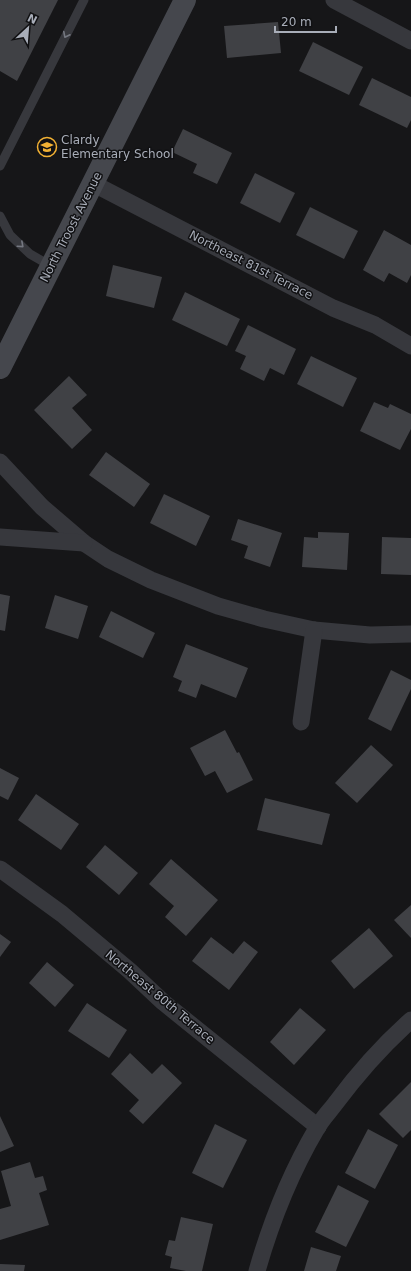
<svg xmlns="http://www.w3.org/2000/svg" width="411" height="1271" font-family="'DejaVu Sans',sans-serif">
  <style>
    .building { fill: #404145 }
    .lines { fill: none; stroke-linecap: round; stroke-linejoin: round }
    .lane { stroke: #37383d; stroke-width: 9 }
    .street { stroke: #37383d; stroke-width: 17 }
    .secondary { stroke: #45474d; stroke-width: 22 }
    .oneway { stroke: #757881 }
    .labels { text-anchor: middle; stroke-width: 3; stroke-linejoin: round; paint-order: stroke }
    .poi-label { font-size: 12px; fill: #a8adb8; stroke: #111113; text-anchor: start }
    .street-label { font-size: 12px; fill: #a8adb8; stroke: #111113 }
  </style>
  <rect width="100%" height="100%" fill="#161618"/>
  <g class="building">
    <path d="M0,0h58l-41,81 -17,-10z"/>
    <path d="M278,22l3,31 -54,5 -3,-32z"/>
    <path d="M313,42l50,25 -14,28 -50,-24z"/>
    <path d="M372,78l39,19v23l-4,8 -48,-23z"/>
    <path d="M183,129l49,24 -15,31 -24,-11 4,-9 -25,-12z"/>
    <path d="M255,173l40,20 -15,30 -40,-20z"/>
    <path d="M310,207l48,24 -14,28 -48,-24z"/>
    <path d="M384,230l27,15v30l-4,8 -18,-10 -5,9 -21,-12z"/>
    <path d="M113,265l49,12 -8,31 -48,-12z"/>
    <path d="M185,292l55,27 -13,27 -55,-26z"/>
    <path d="M248,325l48,24 -12,26 -14,-7 -6,13 -24,-12 6,-13 -11,-5z"/>
    <path d="M311,356l46,22 -14,29 -46,-23z"/>
    <path d="M69,376l18,19 -15,13 20,22 -20,19 -38,-39z"/>
    <path d="M374,402l14,6 2,-4 21,10v15l-11,21 -40,-19z"/>
    <path d="M106,452l44,32 -16,23 -45,-32z"/>
    <path d="M164,494l46,22 -14,30 -46,-23z"/>
    <path d="M238,519l44,14 -12,34 -26,-9 4,-12 -17,-6z"/>
    <path d="M318,532l31,1 -2,37 -45,-3 2,-30 14,1z"/>
    <path d="M382,537l29,1v37l-30,-1z"/>
    <path d="M0,594l10,2 -5,35 -5,-1z"/>
    <path d="M55,595l33,11 -10,33 -33,-11z"/>
    <path d="M111,611l44,22 -12,25 -44,-21z"/>
    <path d="M186,644l62,24 -12,30 -35,-14 -5,14 -18,-7 4,-10 -9,-4z"/>
    <path d="M391,670l20,10v9l-20,42 -23,-12z"/>
    <path d="M225,730l12,23 2,-1 14,28 -26,13 -12,-22 -10,5 -15,-28z"/>
    <path d="M371,745l22,20 -36,38 -22,-20z"/>
    <path d="M0,768l19,10 -11,22 -8,-4z"/>
    <path d="M36,794l43,30 -18,26 -43,-30z"/>
    <path d="M265,798l65,16 -8,31 -65,-15z"/>
    <path d="M105,845l33,28 -19,22 -33,-28z"/>
    <path d="M171,859l47,41 -32,36 -21,-19 9,-11 -25,-22z"/>
    <path d="M411,905v33l-17,-18z"/>
    <path d="M369,928l24,28 -39,33 -23,-28z"/>
    <path d="M0,934l11,8 -11,15z"/>
    <path d="M211,937l22,17 11,-13 14,11 -29,38 -37,-29z"/>
    <path d="M47,962l27,23 -19,22 -26,-24z"/>
    <path d="M87,1003l40,27 -18,28 -41,-27z"/>
    <path d="M300,1008l26,22 -32,35 -24,-23z"/>
    <path d="M130,1053l22,21 10,-10 20,19 -39,41 -14,-13 10,-11 -28,-26z"/>
    <path d="M411,1082v48l-8,8 -24,-24z"/>
    <path d="M0,1116l14,30 -14,6z"/>
    <path d="M215,1124l32,16 -24,48 -31,-15z"/>
    <path d="M368,1129l30,16 -23,44 -30,-16z"/>
    <path d="M30,1162l5,16 8,-2 4,14 -8,3 10,32 -49,15v-31l11,-3 -10,-35z"/>
    <path d="M338,1185l31,16 -23,46 -31,-15z"/>
    <path d="M181,1217l32,7 -11,47h-16l-16,-3 2,-11 -7,-2 4,-15 6,1z"/>
    <path d="M311,1247l30,9 -5,15h-32z"/>
    <path d="M0,1264l25,1 -1,6h-24z"/>
  </g>
  <g class="lines">
    <g class="lane">
      <path d="M0,166l84,-166"/>
      <path d="M0,216l10,19 20,19 21,12"/>
    </g>
    <g class="street">
      <path d="M334,0l77,41"/>
      <path d="M92,183l241,125 42,17 36,21"/>
      <path d="M0,462l42,45 42,36 24,16 43,21 67,26 46,13 50,11 56,5 41,-1"/>
      <path d="M0,537l84,6"/>
      <path d="M301,722l13,-92"/>
      <path d="M0,869l62,45 68,57 33,31 155,125"/>
      <path d="M257,1271c14,-49 34,-99 60,-143 5,-9 12,-16 18,-24 23,-31 48,-59 76,-84"/>
    </g>
    <path class="secondary" d="M0,368l185,-368"/>
  </g>
  <defs><path id="oneway-chevron" d="M-2-3.5L2.5 0L-2 3.5" fill="none" stroke-width="1.6" stroke-linecap="round" stroke-linejoin="round"/></defs>
  <g class="oneway">
    <use href="#oneway-chevron" transform="translate(66 35) rotate(117)"/>
    <use href="#oneway-chevron" transform="translate(21 245) rotate(42)"/>
  </g>
  <defs>
    <symbol id="school-ring" viewBox="-11 -11 22 22"><circle r="9.5" fill="#111113" stroke="#f2b134" stroke-width="1.5"/><path d="M0-5L7-2L0 1L-7-2ZM-4 1L0 2.5L4 1V4Q0 6-4 4Z" fill="#f2b134"/></symbol>
  </defs>
  <g fill-rule="evenodd">
    <use href="#school-ring" x="36" y="136" width="22" height="22"/>
  </g>
  <g class="labels">
    <g class="poi-label">
      <text x="61" y="144">Clardy<tspan x="61" dy="14">Elementary School</tspan></text>
    </g>
    <g class="street-label">
      <text transform="translate(71 227) rotate(-63)" y="4">North Troost Avenue</text>
      <text transform="translate(251 265) rotate(27)" y="4">Northeast 81st Terrace</text>
      <text transform="translate(160 997) rotate(40)" y="4">Northeast 80th Terrace</text>
    </g>
  </g>
  <g transform="translate(28 28) rotate(26)" stroke="#111113" stroke-width="3" paint-order="stroke">
  <path d="M0-3L7 15L0 10L-7 15Z" fill="#a8adb8"/>
  <text y="-6" font-size="11" font-weight="bold" text-anchor="middle" fill="#a8adb8">N</text>
  </g>
  <path d="M275 26v6h61v-6" fill="none" stroke="#a8adb8" stroke-width="2"/>
  <text x="281" y="26" font-size="12" fill="#a8adb8" stroke="#111113" stroke-width="3" paint-order="stroke">20 m</text>
</svg>
